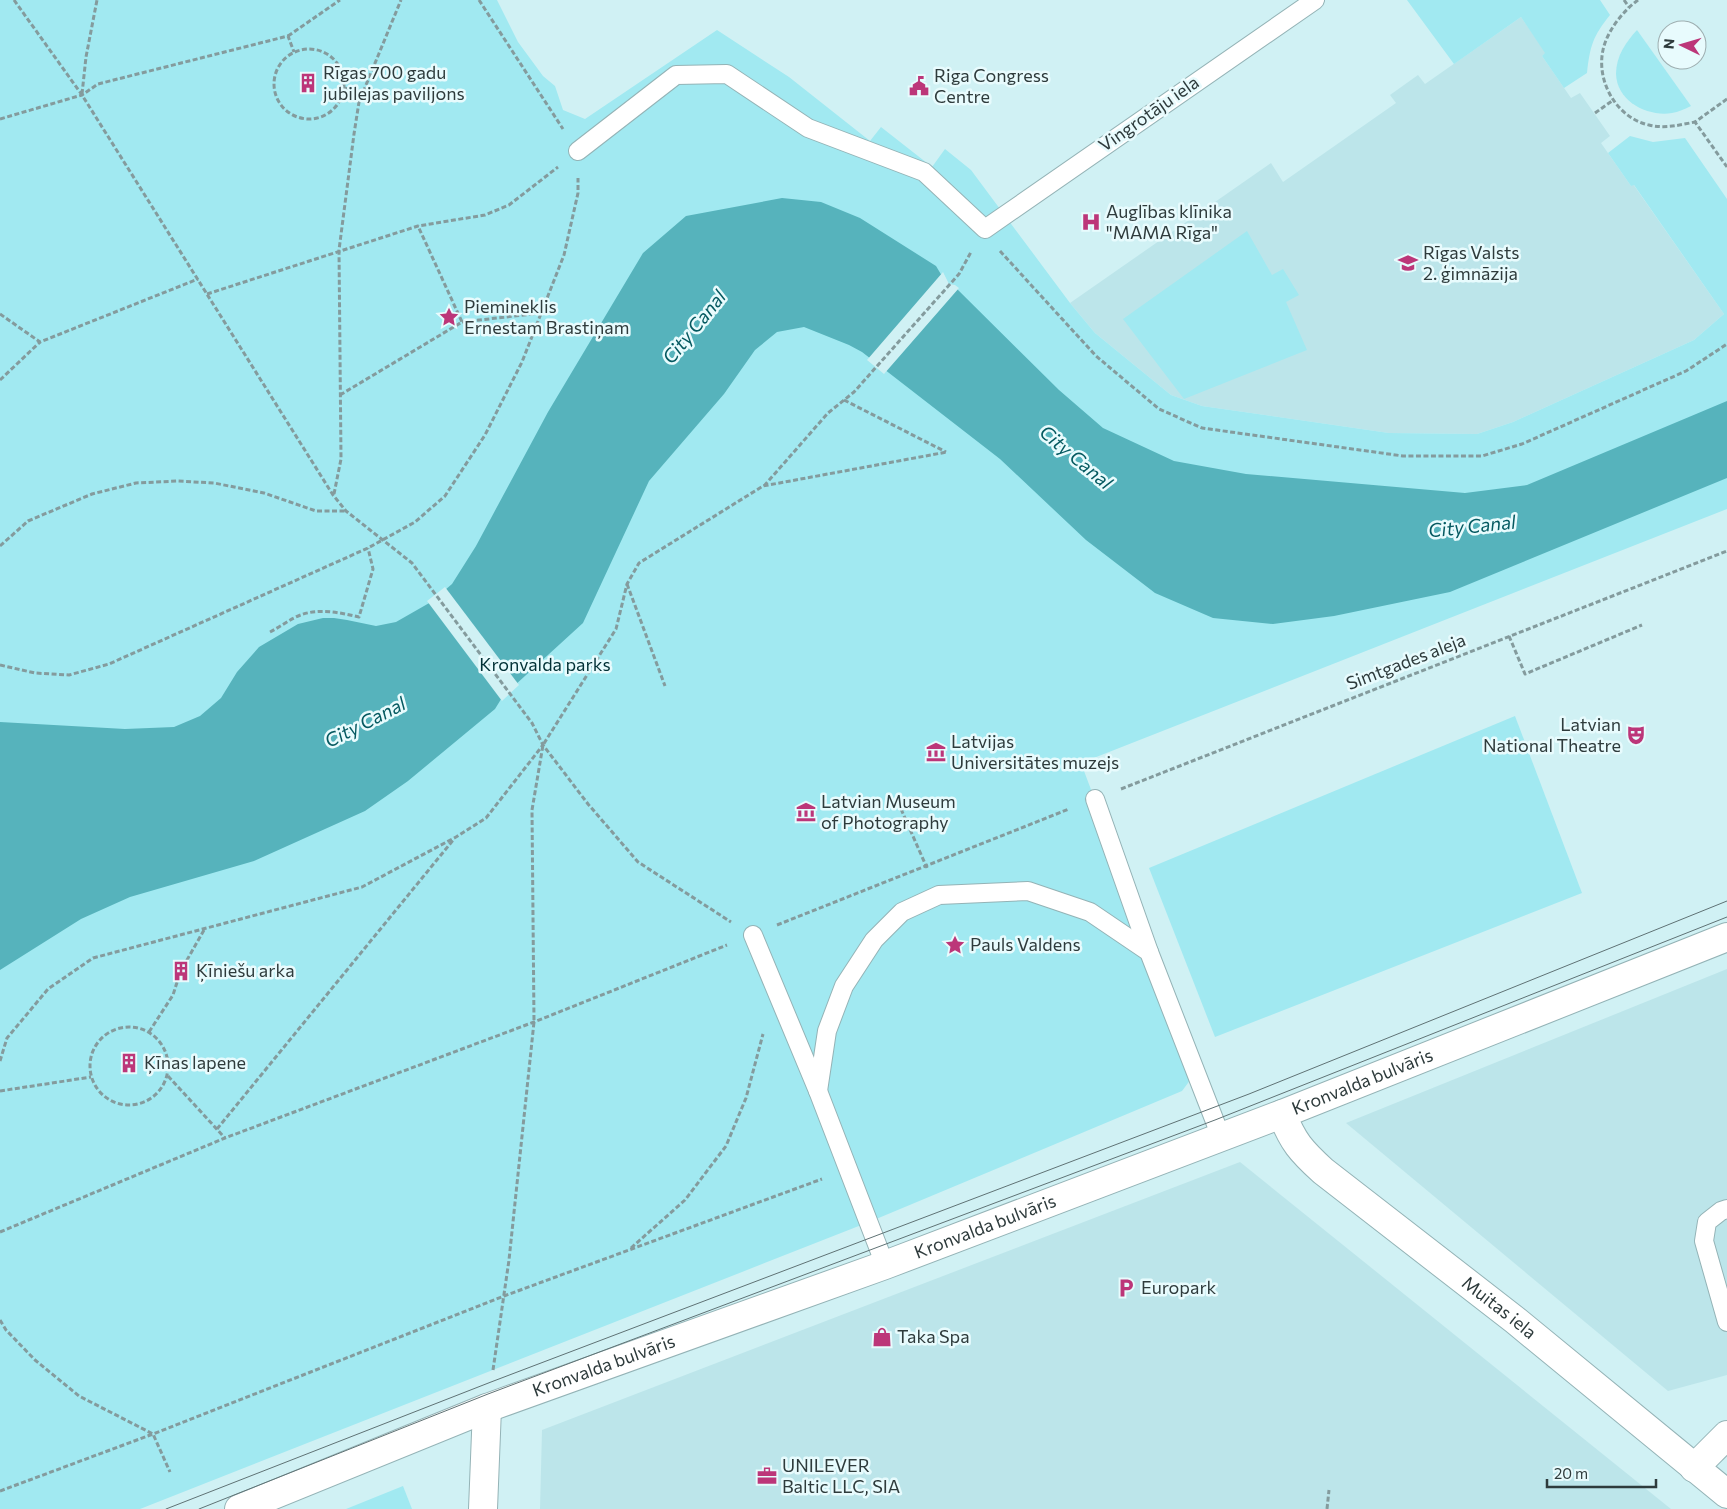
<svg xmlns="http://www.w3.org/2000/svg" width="1727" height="1509" font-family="Commissioner,sans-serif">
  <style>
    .built { fill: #bce5ea }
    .green { fill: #a1e9f1 }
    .water { fill: #56b3bc }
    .pier { fill: #d0f1f4 }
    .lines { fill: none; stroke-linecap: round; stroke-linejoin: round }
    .lane-casing { stroke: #94b3b6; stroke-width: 20 }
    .street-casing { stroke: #94b3b6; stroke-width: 30 }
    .secondary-casing { stroke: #94b3b6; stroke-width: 30 }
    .path { stroke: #849b9d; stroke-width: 3; stroke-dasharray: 5 2.5; stroke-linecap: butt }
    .lane { stroke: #fff; stroke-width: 18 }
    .street { stroke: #fff; stroke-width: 28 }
    .secondary { stroke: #fff; stroke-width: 28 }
    .tram { stroke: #5f7274; stroke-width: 1 }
    .labels { text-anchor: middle; stroke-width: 5; stroke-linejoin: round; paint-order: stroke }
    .poi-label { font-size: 18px; fill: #2e3b3c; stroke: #e8fbfd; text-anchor: start }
    .street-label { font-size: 18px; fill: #2e3b3c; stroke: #e8fbfd }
    .park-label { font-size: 18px; fill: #013035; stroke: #e8fbfd }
    .water-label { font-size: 19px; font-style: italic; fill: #045960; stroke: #e8fbfd }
  </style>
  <rect width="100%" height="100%" fill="#d0f1f4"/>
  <g class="built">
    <path d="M1521,17l25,36 -4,3 29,42 9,-5 30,43 -9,7 30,43 2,-2 91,130 -30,26 -181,82 -36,12 -88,-1 -187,-27 -31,-11 -76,-62 -25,-30 201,-140 12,19 113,-79 -6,-8 28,-20 7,9z"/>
    <path d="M1727,969v406l-59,16 -322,-268z"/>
    <path d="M1240,1162l431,347h-1131l2,-79z"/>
  </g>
  <g class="green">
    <path d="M0,0h497l21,42 25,34 12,10 8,24 22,9 132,-89 72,47 81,64 11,-14 51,40 13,-18 26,21 99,133 25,30 76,62 31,11 187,27 88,1 36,-12 181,-82 30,-26 -90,-129 -3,1 -23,-33 22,-17 23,6 32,-4 42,61v310l-646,254 116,308 -15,20 -313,131 -729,287h-140z"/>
    <path d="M1407,0h193l10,15c-17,21 -20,31 -23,58l-23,15 -22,-32 3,-3 -24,-36 -67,47z"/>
    <path d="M1637,30l54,76c-6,3 -13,6 -19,7 -24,4 -55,-11 -56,-39 0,-18 10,-32 21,-44z"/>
    <path d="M1247,231l25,44 11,-6 16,26 -13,7 21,48 -123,49 -61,-80z"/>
    <path d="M1515,716l67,177 -367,144 -66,-169z"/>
    <path d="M403,1486l9,23h-66z"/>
  </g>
  <path class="water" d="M782,198l39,4 39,16 76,48 12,20 7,1 104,103 44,38 71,33 72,13 219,19 62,-8 200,-84v77l-277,114 -116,24 -61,8 -60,-6 -58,-25 -69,-53 -86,-81 -138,-107 -13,-7 -45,-18 -27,5 -22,18 -31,44 -75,87 -66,142 -80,73 -8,13 -87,72 -43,30 -111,50 -124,36 -49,22 -81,51v-248l125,7 49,-2 26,-11 21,-18 16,-26 22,-25 39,-23 25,-6h11l13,2 29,6 20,-4 35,-20 21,-18 24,-38 72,-134 95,-159 43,-37z"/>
  <g class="pier">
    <path d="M943,272l6,12 6,1 4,3 -75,86 -17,-14z"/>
    <path d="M445,587l74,98 -17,16 -75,-100z"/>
  </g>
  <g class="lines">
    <defs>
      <g id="lane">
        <path d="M578,151l98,-76 51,-1 81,54 116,44 61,57 330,-229"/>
        <path d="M1095,799l54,153"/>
        <path d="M753,935l65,156 67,174"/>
        <path d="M818,1091l9,-60 17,-45 30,-46 28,-28 37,-17 89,-4 62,21 59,40 72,185"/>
        <path d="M1727,1209l-6,2 -14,11 -3,19 23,81"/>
      </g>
      <path id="street" d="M483,1509l4,-101"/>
      <g id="secondary">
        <path id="s1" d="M1282,1114c11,28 19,37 41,57l192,149 212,174"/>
        <path d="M1694,1468l33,-33"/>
        <path id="s2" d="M239,1509l248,-101 398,-143 397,-151 445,-177"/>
      </g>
    </defs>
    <use href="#lane" class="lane-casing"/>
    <use href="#street" class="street-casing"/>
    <use href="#secondary" class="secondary-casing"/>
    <g class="path">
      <path d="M14,0l68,95 251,400 13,16 66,52 120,160 11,22 45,59 50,58 93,60"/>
      <path d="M479,0l84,129"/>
      <path d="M1624,0l5,7"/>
      <path d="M1638,0c-15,11 -31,31 -35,50 -7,32 14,68 46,75 16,4 30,0 46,-3"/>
      <path d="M288,36l52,-36"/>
      <circle cx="309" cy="84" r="35"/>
      <path d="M344,88l19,4"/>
      <path d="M82,94l4,-37 11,-57"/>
      <path d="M1727,99l-32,23 32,45"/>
      <path d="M1595,113l17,-12"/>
      <path d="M0,119l82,-24 16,-11 190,-48 6,16"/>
      <path d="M1000,251l96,105 63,53 43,19 201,28h79l40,-12 164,-73 41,-27"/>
      <path d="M207,294l211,-68 67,-11 24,-10 49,-38"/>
      <path d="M0,314l40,28 158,-63"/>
      <path d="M462,322l79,-9"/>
      <path d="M0,380l40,-38"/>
      <path d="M340,395l122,-73 -44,-96"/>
      <path d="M844,400l102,52"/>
      <path d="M764,486l64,-73 26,-21 105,-118 12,-22"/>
      <path d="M334,494l7,-35 -2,-209 15,-116 5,-32 42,-102"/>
      <path d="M0,546l28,-25 64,-27 44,-11 41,-2 37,2 50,10 52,18h30"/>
      <path d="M627,584l38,102"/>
      <path d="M270,632c8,-4 16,-10 24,-14 20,-11 44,-6 65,-1l14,-48 -5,-21"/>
      <path d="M1509,636l16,38 117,-49"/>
      <path d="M0,665l35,8 34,2 40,-11 259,-116 47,-26 30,-26 40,-61 37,-73 42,-107 14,-62v-15"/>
      <path d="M1121,789l606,-238"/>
      <path d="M901,809l26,59"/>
      <path d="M777,925l292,-116"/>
      <path d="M183,967l21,-37"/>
      <circle cx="129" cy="1066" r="39"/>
      <path d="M149,1032l24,-37 6,-19"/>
      <path d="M0,1061l7,-23 41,-49 45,-31 269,-71 94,-50 30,-19 57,-73"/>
      <path d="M168,1076l57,62"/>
      <path d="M0,1091l91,-14"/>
      <path d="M217,1129l237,-290"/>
      <path d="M0,1232l225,-94 309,-116 193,-77"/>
      <path d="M631,1248l54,-48 41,-54 20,-48 17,-64"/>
      <path d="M0,1320l6,10 29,30 44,36 74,38 17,38"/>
      <path d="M493,1370l16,-110 25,-238 -2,-212 11,-65 73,-116 11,-45 12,-21 124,-77 184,-34"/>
      <path d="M0,1491l153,-57 351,-138 318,-117"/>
      <path d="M1327,1509l2,-19"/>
    </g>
    <use href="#lane" class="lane"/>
    <use href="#street" class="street"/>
    <use href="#secondary" class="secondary"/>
    <g class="tram">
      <path d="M166,1509l325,-127 758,-288 478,-193"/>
      <path d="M199,1509l289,-115 727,-274 512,-203"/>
    </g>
  </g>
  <defs>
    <symbol id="building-bare" viewBox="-9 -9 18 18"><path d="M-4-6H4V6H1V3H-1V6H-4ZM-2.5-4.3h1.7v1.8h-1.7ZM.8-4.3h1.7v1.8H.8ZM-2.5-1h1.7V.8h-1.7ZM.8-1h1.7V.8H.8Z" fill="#bc3679" stroke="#e8fbfd" stroke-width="2.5" paint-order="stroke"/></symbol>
    <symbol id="civic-bare" viewBox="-9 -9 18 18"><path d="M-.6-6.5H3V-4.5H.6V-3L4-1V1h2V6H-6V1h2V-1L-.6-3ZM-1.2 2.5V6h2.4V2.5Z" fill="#bc3679" stroke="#e8fbfd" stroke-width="2.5" paint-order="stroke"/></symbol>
    <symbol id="hospital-bare" viewBox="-9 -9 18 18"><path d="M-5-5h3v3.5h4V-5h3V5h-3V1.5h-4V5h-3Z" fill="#bc3679" stroke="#e8fbfd" stroke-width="2.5" paint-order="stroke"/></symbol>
    <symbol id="school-bare" viewBox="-9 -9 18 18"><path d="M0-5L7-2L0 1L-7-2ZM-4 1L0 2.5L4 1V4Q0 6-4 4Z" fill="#bc3679" stroke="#e8fbfd" stroke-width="2.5" paint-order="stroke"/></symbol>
    <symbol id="sight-bare" viewBox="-9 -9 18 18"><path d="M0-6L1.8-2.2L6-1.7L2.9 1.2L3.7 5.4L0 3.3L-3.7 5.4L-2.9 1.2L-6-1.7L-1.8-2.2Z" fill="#bc3679" stroke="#e8fbfd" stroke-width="2.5" paint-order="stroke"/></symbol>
    <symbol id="theatre-bare" viewBox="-9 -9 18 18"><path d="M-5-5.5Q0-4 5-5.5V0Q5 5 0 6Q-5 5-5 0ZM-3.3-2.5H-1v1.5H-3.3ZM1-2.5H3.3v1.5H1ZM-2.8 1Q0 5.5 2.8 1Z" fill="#bc3679" stroke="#e8fbfd" stroke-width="2.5" paint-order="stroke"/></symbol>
    <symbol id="museum-bare" viewBox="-9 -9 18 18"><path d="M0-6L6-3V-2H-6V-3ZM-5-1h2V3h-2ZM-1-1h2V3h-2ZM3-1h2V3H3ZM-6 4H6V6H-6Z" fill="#bc3679" stroke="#e8fbfd" stroke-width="2.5" paint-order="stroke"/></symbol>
    <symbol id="parking-bare" viewBox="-9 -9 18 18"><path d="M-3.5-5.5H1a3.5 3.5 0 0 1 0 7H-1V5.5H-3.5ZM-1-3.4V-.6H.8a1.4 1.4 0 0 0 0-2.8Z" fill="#bc3679" stroke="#e8fbfd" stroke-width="2.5" paint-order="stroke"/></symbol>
    <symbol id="shop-bare" viewBox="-9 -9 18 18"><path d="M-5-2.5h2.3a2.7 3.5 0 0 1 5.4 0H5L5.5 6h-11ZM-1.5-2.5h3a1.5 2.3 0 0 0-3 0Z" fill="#bc3679" stroke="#e8fbfd" stroke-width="2.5" paint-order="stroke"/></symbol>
    <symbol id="office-bare" viewBox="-9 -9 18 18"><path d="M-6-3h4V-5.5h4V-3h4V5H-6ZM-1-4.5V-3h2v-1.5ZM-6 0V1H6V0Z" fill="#bc3679" stroke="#e8fbfd" stroke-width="2.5" paint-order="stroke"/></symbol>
  </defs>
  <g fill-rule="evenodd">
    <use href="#building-bare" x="294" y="69" width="28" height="28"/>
    <use href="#civic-bare" x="905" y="72" width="28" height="28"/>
    <use href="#hospital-bare" x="1077" y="208" width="28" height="28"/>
    <use href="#school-bare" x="1394" y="249" width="28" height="28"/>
    <use href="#sight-bare" x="435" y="303" width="28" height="28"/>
    <use href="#theatre-bare" x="1622" y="721" width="28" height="28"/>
    <use href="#museum-bare" x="922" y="738" width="28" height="28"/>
    <use href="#museum-bare" x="792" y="798" width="28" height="28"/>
    <use href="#sight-bare" x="941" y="931" width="28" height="28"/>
    <use href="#building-bare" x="167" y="957" width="28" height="28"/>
    <use href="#building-bare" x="115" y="1049" width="28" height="28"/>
    <use href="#parking-bare" x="1112" y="1274" width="28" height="28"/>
    <use href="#shop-bare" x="868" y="1323" width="28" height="28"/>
    <use href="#office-bare" x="753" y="1462" width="28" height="28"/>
  </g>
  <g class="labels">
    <g class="poi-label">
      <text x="323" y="79">Rīgas 700 gadu<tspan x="323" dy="21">jubilejas paviljons</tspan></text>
      <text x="934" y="82">Riga Congress<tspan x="934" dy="21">Centre</tspan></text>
      <text x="1106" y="218">Auglības klīnika<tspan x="1106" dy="21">"MAMA Rīga"</tspan></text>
      <text x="1423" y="259">Rīgas Valsts<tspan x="1423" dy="21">2. ģimnāzija</tspan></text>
      <text x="464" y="313">Piemineklis<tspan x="464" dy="21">Ernestam Brastiņam</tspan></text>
      <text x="1621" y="731" text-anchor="end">Latvian<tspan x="1621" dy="21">National Theatre</tspan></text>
      <text x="951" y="748">Latvijas<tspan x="951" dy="21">Universitātes muzejs</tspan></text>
      <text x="821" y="808">Latvian Museum<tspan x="821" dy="21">of Photography</tspan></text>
      <text x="970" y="951">Pauls Valdens</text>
      <text x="196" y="977">Ķīniešu arka</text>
      <text x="144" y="1069">Ķīnas lapene</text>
      <text x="1141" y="1294">Europark</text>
      <text x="897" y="1343">Taka Spa</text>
      <text x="782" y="1472">UNILEVER<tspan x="782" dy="21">Baltic LLC, SIA</tspan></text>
    </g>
    <g class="street-label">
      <text transform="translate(1149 114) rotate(-35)" y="6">Vingrotāju iela</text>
      <text transform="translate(1406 662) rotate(-21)" y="6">Simtgades aleja</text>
      <text dy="6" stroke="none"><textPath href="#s2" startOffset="1202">Kronvalda bulvāris</textPath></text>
      <text dy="6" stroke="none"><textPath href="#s2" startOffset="798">Kronvalda bulvāris</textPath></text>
      <text dy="6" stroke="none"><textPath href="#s1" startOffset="294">Muitas iela</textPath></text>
      <text dy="6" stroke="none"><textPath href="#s2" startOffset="392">Kronvalda bulvāris</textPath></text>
    </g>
    <g class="park-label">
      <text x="545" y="671">Kronvalda parks</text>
    </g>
    <g class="water-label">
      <text transform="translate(694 327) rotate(-51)" y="7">City Canal</text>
      <text transform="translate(1076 457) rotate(40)" y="7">City Canal</text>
      <text transform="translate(1472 526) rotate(-6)" y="7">City Canal</text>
      <text transform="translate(365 722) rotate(-27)" y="7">City Canal</text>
    </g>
  </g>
  <g transform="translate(1682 45) rotate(275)"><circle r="24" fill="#e8fbfd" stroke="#9eaeb0"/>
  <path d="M0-4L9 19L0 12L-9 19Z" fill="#bc3679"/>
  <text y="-8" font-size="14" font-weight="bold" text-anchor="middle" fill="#2e3b3c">N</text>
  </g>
  <path d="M1547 1479v8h109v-8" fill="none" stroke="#2e3b3c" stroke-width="2.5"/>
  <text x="1554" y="1479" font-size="15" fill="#2e3b3c" stroke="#e8fbfd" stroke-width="4" paint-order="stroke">20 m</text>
</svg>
